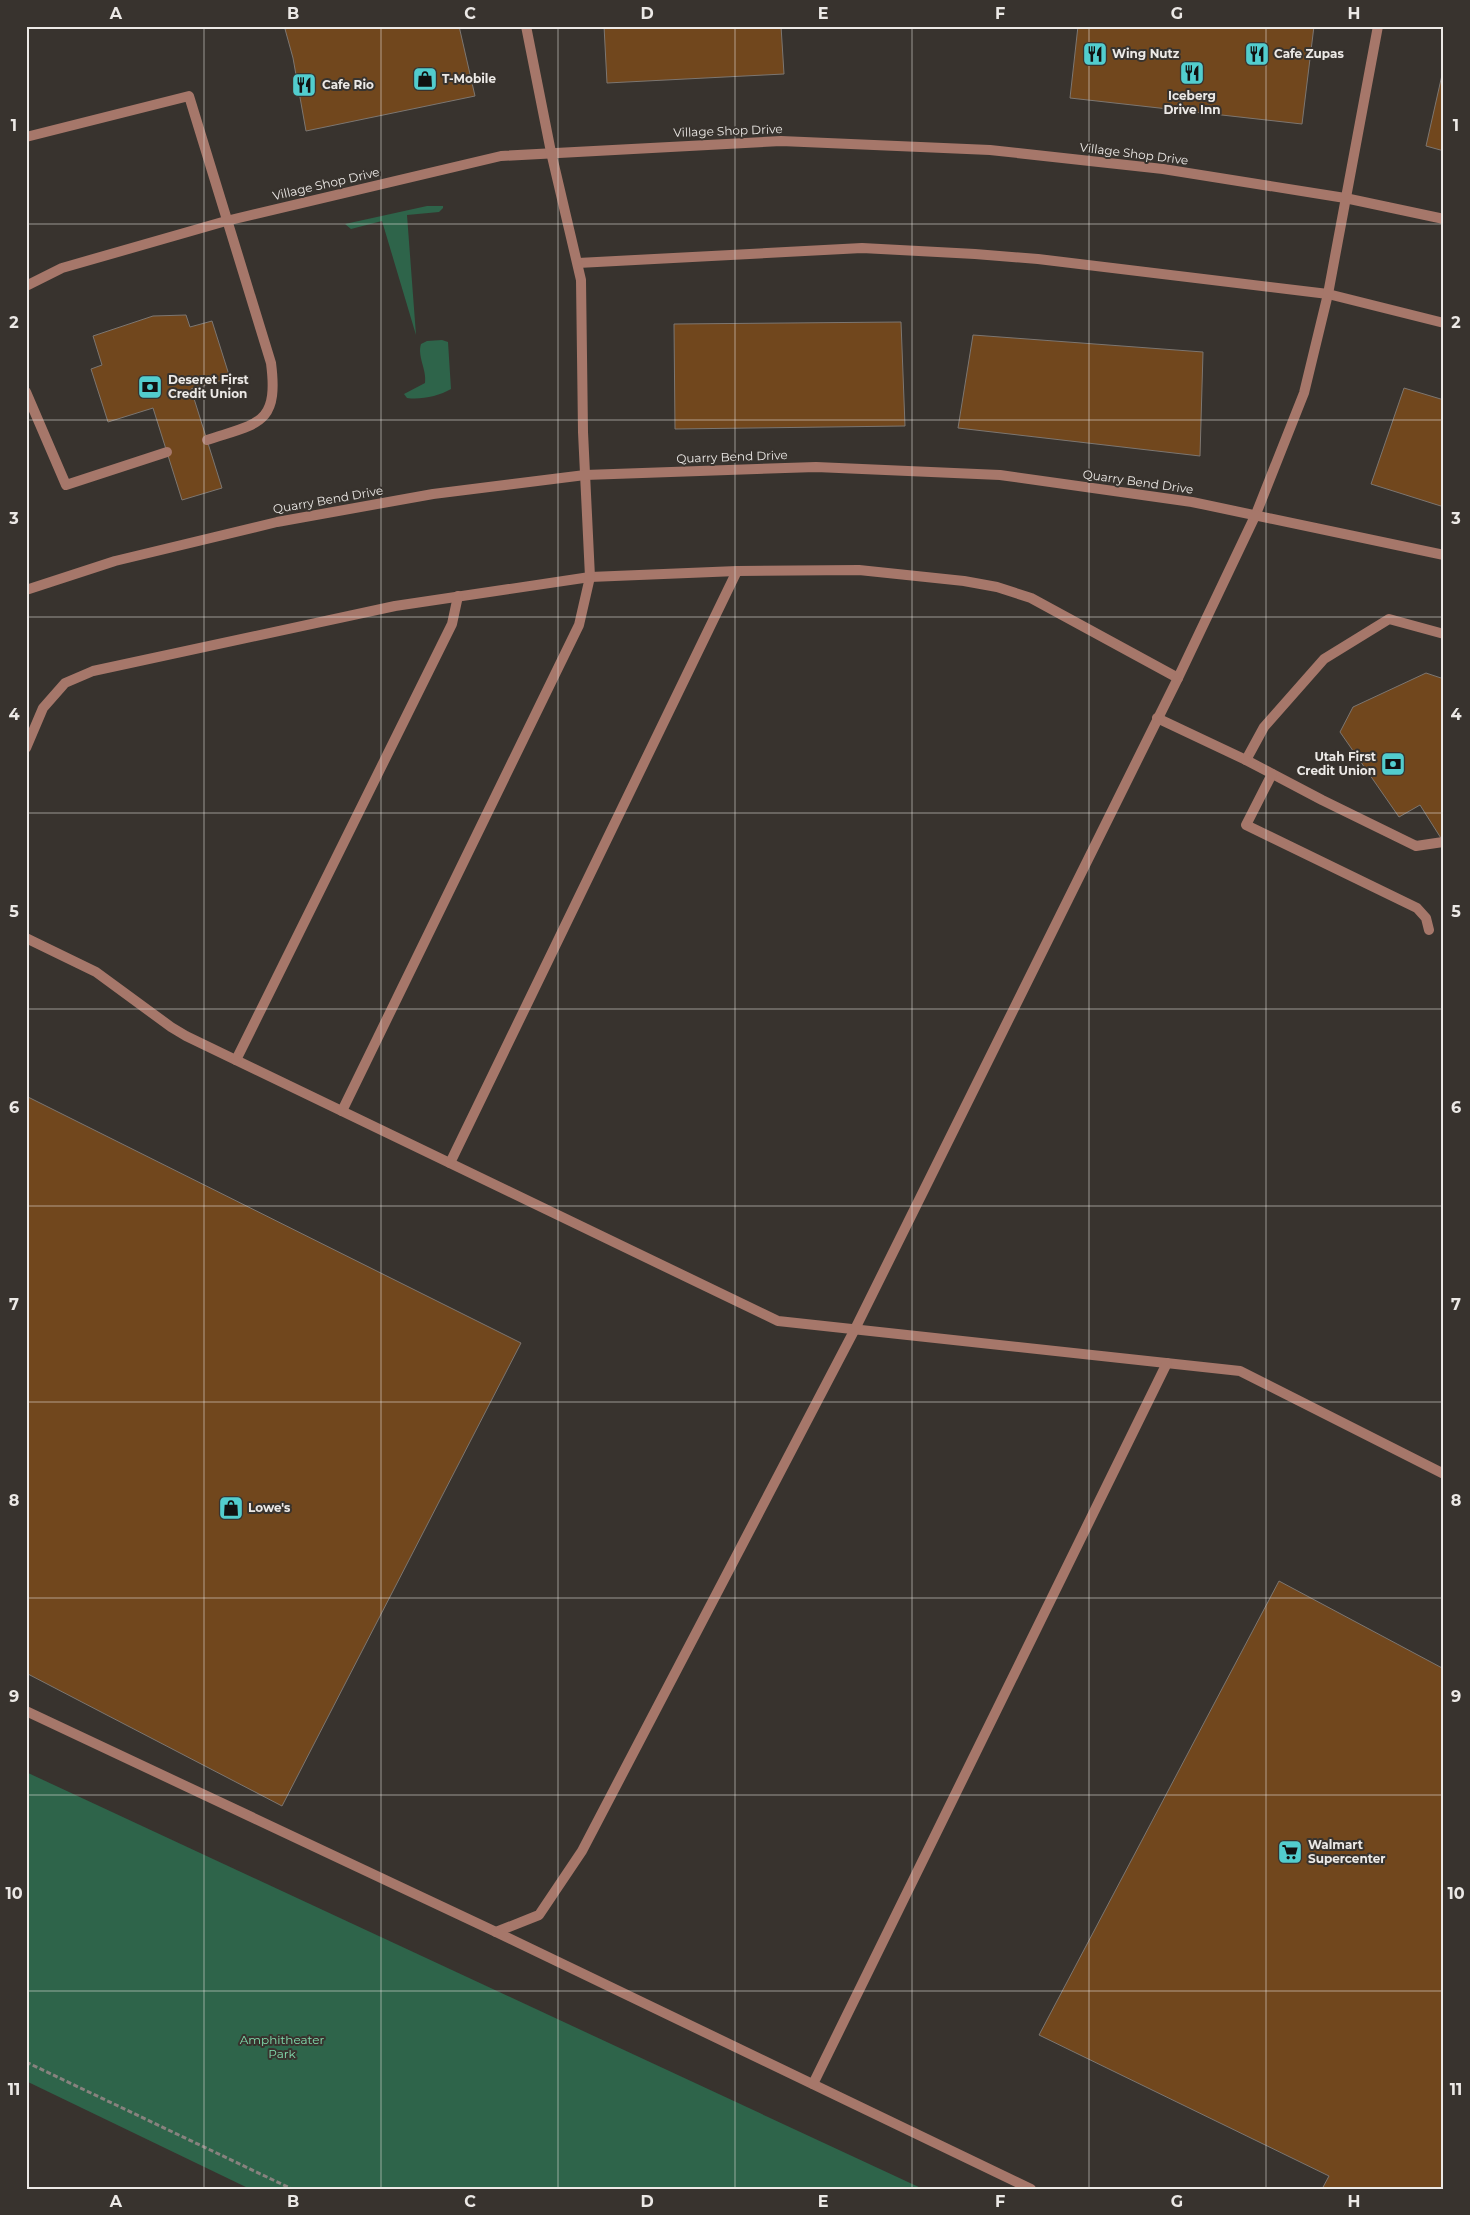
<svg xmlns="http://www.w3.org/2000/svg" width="1470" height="2215" font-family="Montserrat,sans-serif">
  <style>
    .green { fill: #2e644a }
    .building { fill: #71471d; stroke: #7c7671 }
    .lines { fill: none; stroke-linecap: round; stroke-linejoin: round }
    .path { stroke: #87827e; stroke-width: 3; stroke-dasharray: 5 2.5; stroke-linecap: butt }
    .service { stroke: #a6776a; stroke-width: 10 }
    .minor { stroke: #a6776a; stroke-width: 10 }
    .grid { fill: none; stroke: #ece9e6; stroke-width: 1; stroke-opacity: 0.55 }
    .labels { text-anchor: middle; stroke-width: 4; stroke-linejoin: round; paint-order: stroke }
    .poi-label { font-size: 12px; font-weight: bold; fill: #ece9e6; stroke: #38332e; text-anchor: start }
    .street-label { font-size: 12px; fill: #ece9e6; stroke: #38332e }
    .park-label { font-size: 12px; fill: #82deaf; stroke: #38332e }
    .neatline { fill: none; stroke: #ece9e6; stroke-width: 2 }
    .grid-label { font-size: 16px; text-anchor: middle; font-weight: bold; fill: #ece9e6 }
  </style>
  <rect width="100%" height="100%" fill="#38332e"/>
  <g class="green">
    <path d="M427,206h16v2l-4,4 -32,3 9,120 -34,-114 -31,8 -6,-5z"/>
    <path d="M427,341l15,-1 6,2 3,47c-12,7 -30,11 -44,9l-3,-4 21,-11c2,-13 -8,-27 -4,-39z"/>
    <path d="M26,1772l897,417h-673l-224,-108z"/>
  </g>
  <g class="building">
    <path d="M297,26h162l16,70 -169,35 -13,-73 -8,-29z"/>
    <path d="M604,26h177l3,48 -177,9z"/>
    <path d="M1078,26h236l-12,98 -232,-26z"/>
    <path d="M1444,66v85l-18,-5z"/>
    <path d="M186,315l4,12 22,-6 18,57 -39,11 31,99 -40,12 -29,-92 -45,14 -17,-53 11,-4 -9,-29 60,-20z"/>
    <path d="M901,322l4,104 -230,3 -1,-105z"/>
    <path d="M973,335l230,17 -3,104 -242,-28z"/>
    <path d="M1404,388l40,12v107l-73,-23z"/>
    <path d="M1426,673l18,6v164l-24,-38 -21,12 -59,-85 13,-25z"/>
    <path d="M26,1096l495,247 -239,463 -256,-133z"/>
    <path d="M1279,1581l165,88v520h-122l7,-13 -290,-141z"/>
  </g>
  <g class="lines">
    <path class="path" d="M26,2062l266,127"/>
    <g class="service">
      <path d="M26,137l163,-41 82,267c8,62 -13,60 -64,77"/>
      <path d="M578,263l284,-15 113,6 63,5 290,35 116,29"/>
      <path d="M26,286l36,-18 164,-47 275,-65 280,-15 209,9 173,19 182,29 99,21"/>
      <path d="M26,392l40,93 101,-33"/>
      <path d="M1157,718l89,42 18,-33 60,-68 65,-40 55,15"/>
      <path d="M26,748l17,-40 22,-25 28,-12 302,-65 195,-29 147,-6 122,-1 105,11 33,6 34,11 147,80"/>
      <path d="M1246,760l76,40 94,46 27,-4"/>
      <path d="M1272,774l-26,51 171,83 9,10 3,12"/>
      <path d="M26,938l70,34 75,55 15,9 592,285 462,50 204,103"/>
      <path d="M236,1060l216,-436 6,-28"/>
      <path d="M342,1111l237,-486 11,-48 -7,-145 -2,-152 -30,-128 -25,-126"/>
      <path d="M450,1163l287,-592"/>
      <path d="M26,1711l470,221 43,-17 43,-64 273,-522 323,-651 78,-164 48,-121 24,-99 50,-268"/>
      <path d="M496,1932l535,257"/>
      <path d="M813,2084l354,-721"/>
    </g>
    <path class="minor" d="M26,590l89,-29 162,-39 156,-28 152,-19 231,-8 184,8 192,27 252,53"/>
  </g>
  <path class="grid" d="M204,26v2163M381,26v2163M558,26v2163M735,26v2163M912,26v2163M1089,26v2163M1266,26v2163M26,224h1418M26,420h1418M26,617h1418M26,813h1418M26,1009h1418M26,1206h1418M26,1402h1418M26,1598h1418M26,1795h1418M26,1991h1418"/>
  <defs>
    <symbol id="restaurant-square" viewBox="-11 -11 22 22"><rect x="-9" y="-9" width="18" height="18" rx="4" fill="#52cdce" stroke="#38332e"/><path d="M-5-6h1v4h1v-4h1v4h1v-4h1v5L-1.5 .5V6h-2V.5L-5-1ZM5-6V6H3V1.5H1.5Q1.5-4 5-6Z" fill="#111"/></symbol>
    <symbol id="shop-square" viewBox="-11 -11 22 22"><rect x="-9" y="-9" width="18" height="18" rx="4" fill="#52cdce" stroke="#38332e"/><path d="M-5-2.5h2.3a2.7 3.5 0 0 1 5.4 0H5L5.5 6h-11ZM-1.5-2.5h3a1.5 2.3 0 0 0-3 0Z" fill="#111"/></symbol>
    <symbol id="bank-square" viewBox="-11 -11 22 22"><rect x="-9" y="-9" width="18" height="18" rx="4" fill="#52cdce" stroke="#38332e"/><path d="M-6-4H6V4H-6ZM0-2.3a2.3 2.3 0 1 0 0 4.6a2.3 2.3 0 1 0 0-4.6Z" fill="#111"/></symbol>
    <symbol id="supermarket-square" viewBox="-11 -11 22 22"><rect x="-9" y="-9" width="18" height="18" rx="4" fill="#52cdce" stroke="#38332e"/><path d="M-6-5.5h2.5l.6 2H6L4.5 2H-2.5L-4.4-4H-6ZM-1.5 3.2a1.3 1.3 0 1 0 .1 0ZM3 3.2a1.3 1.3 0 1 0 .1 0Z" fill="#111"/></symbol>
  </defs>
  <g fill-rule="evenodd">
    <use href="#restaurant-square" x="1081" y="40" width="28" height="28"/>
    <use href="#restaurant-square" x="1243" y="40" width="28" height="28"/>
    <use href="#restaurant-square" x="1178" y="59" width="28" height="28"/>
    <use href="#shop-square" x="411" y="65" width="28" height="28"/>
    <use href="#restaurant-square" x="290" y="71" width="28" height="28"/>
    <use href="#bank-square" x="136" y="373" width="28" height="28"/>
    <use href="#bank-square" x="1379" y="750" width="28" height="28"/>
    <use href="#shop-square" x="217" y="1494" width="28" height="28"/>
    <use href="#supermarket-square" x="1276" y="1838" width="28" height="28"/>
  </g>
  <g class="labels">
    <g class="poi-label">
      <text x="1112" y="58">Wing Nutz</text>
      <text x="1274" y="58">Cafe Zupas</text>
      <text x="442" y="83">T-Mobile</text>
      <text x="322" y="89">Cafe Rio</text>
      <text x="1192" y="100" text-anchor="middle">Iceberg<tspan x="1192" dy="14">Drive Inn</tspan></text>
      <text x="168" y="384">Deseret First<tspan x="168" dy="14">Credit Union</tspan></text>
      <text x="1376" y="761" text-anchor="end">Utah First<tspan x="1376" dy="14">Credit Union</tspan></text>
      <text x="248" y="1512">Lowe's</text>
      <text x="1308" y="1849">Walmart<tspan x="1308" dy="14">Supercenter</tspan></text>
    </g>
    <g class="street-label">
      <text transform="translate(728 131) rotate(-2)" y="4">Village Shop Drive</text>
      <text transform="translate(1134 154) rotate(7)" y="4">Village Shop Drive</text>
      <text transform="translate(326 184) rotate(-13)" y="4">Village Shop Drive</text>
      <text transform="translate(732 457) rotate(-2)" y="4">Quarry Bend Drive</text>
      <text transform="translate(1138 482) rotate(8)" y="4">Quarry Bend Drive</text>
      <text transform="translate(328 500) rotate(-10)" y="4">Quarry Bend Drive</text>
    </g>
    <g class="park-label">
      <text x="282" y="2044">Amphitheater<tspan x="282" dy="14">Park</tspan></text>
    </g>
  </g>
  <rect width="1470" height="2215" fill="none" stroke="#38332e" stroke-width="55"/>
  <rect x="28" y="28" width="1414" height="2160" class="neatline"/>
  <g class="grid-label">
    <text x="116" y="19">A</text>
    <text x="293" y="19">B</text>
    <text x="470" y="19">C</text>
    <text x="647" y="19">D</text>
    <text x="823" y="19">E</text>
    <text x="1000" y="19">F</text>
    <text x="1177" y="19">G</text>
    <text x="1354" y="19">H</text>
    <text x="14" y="131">1</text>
    <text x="1456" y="131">1</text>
    <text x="14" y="328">2</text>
    <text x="1456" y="328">2</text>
    <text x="14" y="524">3</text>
    <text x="1456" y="524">3</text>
    <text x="14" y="720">4</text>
    <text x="1456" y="720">4</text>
    <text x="14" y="917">5</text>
    <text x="1456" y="917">5</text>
    <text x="14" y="1113">6</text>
    <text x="1456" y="1113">6</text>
    <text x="14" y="1310">7</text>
    <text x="1456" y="1310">7</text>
    <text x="14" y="1506">8</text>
    <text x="1456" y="1506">8</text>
    <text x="14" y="1702">9</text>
    <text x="1456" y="1702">9</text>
    <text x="14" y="1899">10</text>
    <text x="1456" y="1899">10</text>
    <text x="14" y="2095">11</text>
    <text x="1456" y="2095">11</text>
    <text x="116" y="2207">A</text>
    <text x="293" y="2207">B</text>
    <text x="470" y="2207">C</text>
    <text x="647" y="2207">D</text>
    <text x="823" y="2207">E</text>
    <text x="1000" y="2207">F</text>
    <text x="1177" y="2207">G</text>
    <text x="1354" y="2207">H</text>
  </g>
</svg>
